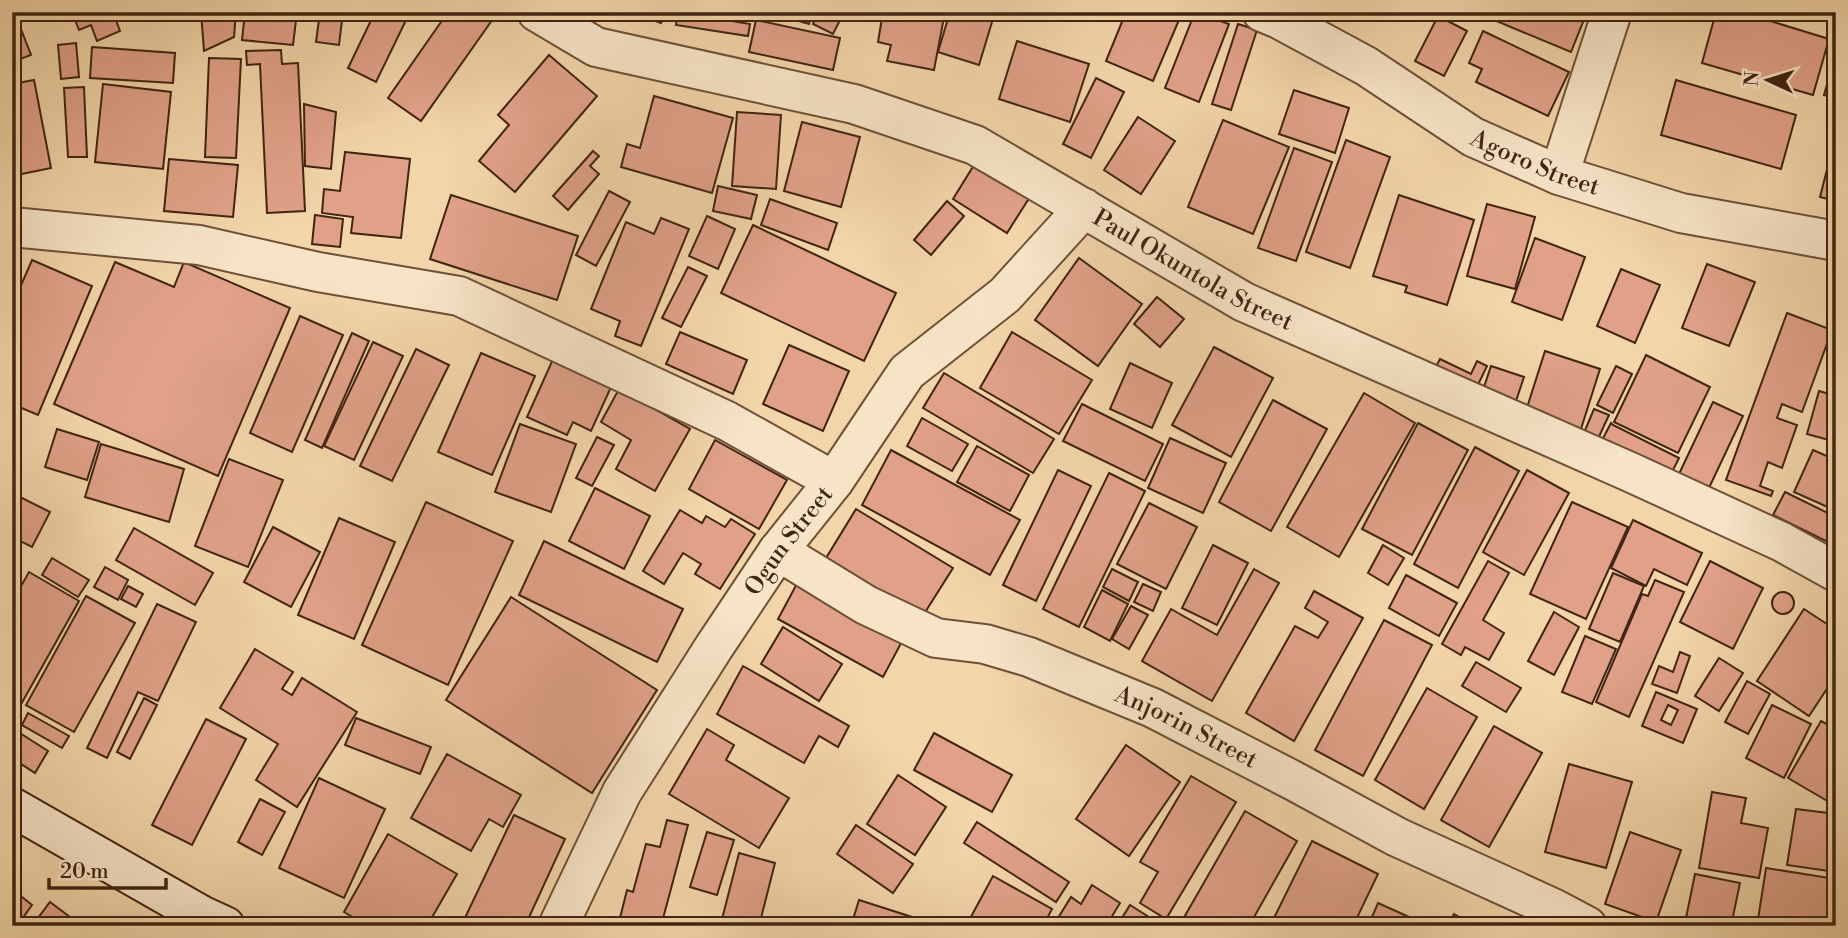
<svg xmlns="http://www.w3.org/2000/svg" width="1848" height="938" font-family="'Libre Bodoni',serif">
  <style>
    .building { fill: #e0a188; stroke: #412411; stroke-width: 2; fill-rule: evenodd }
    .lines { fill: none; stroke-linecap: round; stroke-linejoin: round }
    .street-casing { stroke: #6d5037; stroke-width: 42 }
    .secondary-casing { stroke: #412411; stroke-width: 42 }
    .street { stroke: #f7e4c7; stroke-width: 38 }
    .secondary { stroke: #f7e4c7; stroke-width: 38 }
    .labels { text-anchor: middle; stroke-width: 5; stroke-linejoin: round; paint-order: stroke }
    .street-label { font-size: 24px; fill: #412411; stroke: #f7e4c7 }
  </style>
  <rect width="100%" height="100%" fill="#f2d5a9"/>
  <filter id="stains"><feTurbulence type="fractalNoise" baseFrequency=".00286" numOctaves="4"/><feColorMatrix values="0 0 0 0 .2 0 0 0 0 .09 0 0 0 0 .02 0 0 0 .5 -.17"/></filter>
  <radialGradient id="worn" r=".72"><stop offset=".6" stop-color="#630" stop-opacity="0"/><stop offset="1" stop-color="#630" stop-opacity=".3"/></radialGradient>
  <g class="building">
    <path d="M72,12h41l7,19 -23,10 -6,-16 -12,5z"/>
    <path d="M201,12h35l-2,25 -30,14z"/>
    <path d="M245,12h52l-4,33 -51,-5z"/>
    <path d="M320,12h23l-4,33 -23,-3z"/>
    <path d="M375,12h35l-34,70 -28,-14z"/>
    <path d="M448,12h42l5,4 -74,105 -33,-23z"/>
    <path d="M628,12h37l-4,11z"/>
    <path d="M678,12l72,12 -2,12 -72,-11z"/>
    <path d="M768,12h44l-3,12z"/>
    <path d="M818,12h26l-11,22 -20,-10z"/>
    <path d="M883,12h62l-11,58 -47,-9 4,-16 -13,-3z"/>
    <path d="M950,12h45l-16,53 -41,-13z"/>
    <path d="M1126,12h36l17,8 -26,61 -47,-20z"/>
    <path d="M1195,12l34,12 -30,78 -34,-14z"/>
    <path d="M1483,12h104l-16,40 -89,-37z"/>
    <path d="M1716,12h25l88,27 -16,56 -111,-32z"/>
    <path d="M1438,16l29,15 -23,45 -29,-15z"/>
    <path d="M756,20l84,18 -7,32 -84,-18z"/>
    <path d="M19,24l12,31 -19,7v-35z"/>
    <path d="M1238,24l19,6 -26,80 -19,-6z"/>
    <path d="M1483,31l86,41 -21,44 -72,-34 6,-13 -13,-6z"/>
    <path d="M1017,41l72,23 -19,58 -71,-23z"/>
    <path d="M76,43l3,34 -18,2 -3,-34z"/>
    <path d="M92,47l83,6 -2,30 -83,-5z"/>
    <path d="M281,50l1,14 16,-1 7,148 -38,2 -7,-149 -13,1 -1,-14z"/>
    <path d="M1836,53v45l-12,-3z"/>
    <path d="M549,55l48,41 -82,96 -36,-31 30,-36 -11,-10z"/>
    <path d="M209,58l32,1 -5,99 -31,-1z"/>
    <path d="M1096,78l28,14 -33,66 -28,-14z"/>
    <path d="M34,80l17,88 -39,8v-92z"/>
    <path d="M1676,80l120,35 -15,54 -120,-34z"/>
    <path d="M103,84l68,8 -8,77 -68,-7z"/>
    <path d="M84,87l3,70h-19l-4,-69z"/>
    <path d="M1294,90l55,18 -14,45 -56,-19z"/>
    <path d="M654,96l79,22 -21,75 -91,-26 6,-23 13,4z"/>
    <path d="M304,104l32,8 -5,57 -26,-3z"/>
    <path d="M737,112l44,3 -5,74 -44,-3z"/>
    <path d="M1138,117l37,24 -34,53 -37,-24z"/>
    <path d="M1223,120l66,27 -36,87 -65,-27z"/>
    <path d="M802,122l58,15 -19,70 -57,-16z"/>
    <path d="M1346,140l44,17 -40,111 -44,-16z"/>
    <path d="M1834,142l2,1v58l-16,-4z"/>
    <path d="M1294,148l38,14 -36,99 -38,-13z"/>
    <path d="M593,151l6,5 -9,10 9,8 -31,36 -15,-14z"/>
    <path d="M345,152l65,7 -9,79 -50,-5 2,-16 -31,-4 2,-24 16,2z"/>
    <path d="M979,157l54,35 -26,41 -54,-34z"/>
    <path d="M169,159l69,6 -5,52 -69,-6z"/>
    <path d="M718,186l39,9 -6,24 -38,-8z"/>
    <path d="M609,191l21,11 -34,64 -20,-11z"/>
    <path d="M451,195l127,41 -21,64 -127,-41z"/>
    <path d="M1399,195l75,25 -27,85 -42,-13 2,-6 -34,-10z"/>
    <path d="M770,199l67,24 -9,27 -67,-25z"/>
    <path d="M947,201l17,15 -33,39 -17,-15z"/>
    <path d="M1487,204l48,13 -20,72 -48,-13z"/>
    <path d="M315,215l28,4 -3,28 -28,-3z"/>
    <path d="M707,216l28,13 -17,40 -29,-13z"/>
    <path d="M661,218l28,11 -48,117 -26,-10 5,-15 -29,-12 35,-87 28,12z"/>
    <path d="M753,225l143,68 -32,68 -143,-68z"/>
    <path d="M1535,238l50,19 -23,63 -50,-18z"/>
    <path d="M1079,258l63,46 -44,62 -63,-46z"/>
    <path d="M32,260l60,26 -54,129 -26,-11v-98z"/>
    <path d="M115,262l59,25 10,-25 106,46 -72,168 -164,-72z"/>
    <path d="M1707,264l48,18 -26,64 -47,-18z"/>
    <path d="M688,267l19,9 -26,51 -19,-9z"/>
    <path d="M1621,269l39,16 -25,58 -38,-17z"/>
    <path d="M1157,297l27,22 -24,28 -26,-23z"/>
    <path d="M1787,313l45,17 -30,82 -20,-8 -5,14 20,7 -15,43 -14,-6 -8,24 13,5 -2,5 -45,-16z"/>
    <path d="M300,316l43,19 -51,117 -42,-19z"/>
    <path d="M680,332l67,28 -14,34 -67,-30z"/>
    <path d="M1012,332l80,48 -33,54 -79,-46z"/>
    <path d="M352,333l17,8 -47,107 -17,-8z"/>
    <path d="M373,342l30,14 -49,104 -30,-14z"/>
    <path d="M789,345l60,26 -26,60 -60,-27z"/>
    <path d="M1214,347l59,31 -42,79 -59,-32z"/>
    <path d="M558,348l59,26 -26,57 -18,-9 -6,13 -40,-18z"/>
    <path d="M416,349l33,16 -57,116 -32,-15z"/>
    <path d="M1545,351l55,18 -20,63 -55,-18z"/>
    <path d="M481,353l54,23 -43,99 -54,-23z"/>
    <path d="M1646,355l64,32 -32,66 -64,-31z"/>
    <path d="M1440,359l31,15 6,-13 10,5 -12,25 -42,-19z"/>
    <path d="M1130,363l42,20 -20,45 -42,-19z"/>
    <path d="M1491,366l33,11 -10,30 -33,-11z"/>
    <path d="M1616,366l16,8 -19,39 -16,-8z"/>
    <path d="M944,373l110,66 -21,34 -110,-65z"/>
    <path d="M619,389l71,40 -35,62 -39,-22 15,-29 -30,-18z"/>
    <path d="M1819,391l17,5v46l-29,-8z"/>
    <path d="M1364,393l51,30 -76,134 -52,-30z"/>
    <path d="M1273,400l54,29 -56,102 -52,-29z"/>
    <path d="M1713,402l30,14 -35,74 -30,-14z"/>
    <path d="M1082,404l81,40 -18,37 -82,-40z"/>
    <path d="M1594,409l15,6 -12,26 -14,-6z"/>
    <path d="M922,418l46,26 -16,27 -45,-25z"/>
    <path d="M1418,423l50,27 -56,105 -50,-26z"/>
    <path d="M1611,423l2,2 66,33 -11,22 -69,-34z"/>
    <path d="M520,424l56,20 -25,68 -56,-20z"/>
    <path d="M57,429l42,13 -12,38 -42,-13z"/>
    <path d="M597,437l17,8 -22,41 -16,-8z"/>
    <path d="M1170,438l56,25 -23,50 -55,-25z"/>
    <path d="M715,440l72,40 -28,49 -70,-40z"/>
    <path d="M101,444l83,25 -15,53 -84,-25z"/>
    <path d="M977,446l52,29 -19,36 -53,-29z"/>
    <path d="M1475,447l44,24 -61,117 -44,-24z"/>
    <path d="M891,450l129,70 -30,55 -128,-70z"/>
    <path d="M1813,450l23,10v40l-4,9 -38,-17z"/>
    <path d="M229,459l54,21 -35,87 -53,-21z"/>
    <path d="M1058,470l33,16 -55,115 -33,-16z"/>
    <path d="M1527,470l42,23 -45,82 -41,-23z"/>
    <path d="M1109,473l36,18 -66,136 -36,-18z"/>
    <path d="M595,488l55,28 -26,53 -55,-28z"/>
    <path d="M1785,492l51,25v25l-2,3 -61,-30z"/>
    <path d="M12,493l38,19 -18,35 -20,-10z"/>
    <path d="M426,502l87,39 -65,144 -86,-40z"/>
    <path d="M1572,502l56,25 -42,92 -56,-25z"/>
    <path d="M1149,503l48,24 -31,62 -49,-25z"/>
    <path d="M856,509l97,59 -34,54 -96,-59z"/>
    <path d="M680,510l22,13 4,-7 19,11 6,-8 24,15 -35,55 -25,-15 6,-10 -18,-11 -19,31 -21,-13z"/>
    <path d="M339,518l56,24 -41,97 -56,-24z"/>
    <path d="M1633,520l69,33 -15,32 -33,-16 -8,17 -35,-18z"/>
    <path d="M273,527l47,25 -29,55 -47,-25z"/>
    <path d="M134,528l79,45 -18,32 -79,-45z"/>
    <path d="M544,541l139,68 -26,53 -138,-67z"/>
    <path d="M1213,545l35,18 -31,62 -35,-17z"/>
    <path d="M1383,545l21,13 -16,27 -20,-12z"/>
    <path d="M52,558l37,22 -11,17 -36,-22z"/>
    <path d="M1488,561l21,12 -26,47 21,13 -15,27 -24,-13 -4,8 -19,-11z"/>
    <path d="M1710,561l53,27 -30,61 -53,-27z"/>
    <path d="M105,567l23,13 -10,20 -24,-13z"/>
    <path d="M1112,569l26,13 -9,19 -26,-14z"/>
    <path d="M1254,569l25,14 -67,118 -70,-40 29,-52 46,26z"/>
    <path d="M29,572l50,29 -64,114 -3,-1v-112z"/>
    <path d="M1613,573l31,13 -24,56 -31,-13z"/>
    <path d="M1406,575l51,28 -18,33 -50,-28z"/>
    <path d="M801,576l105,58 -23,43 -105,-58z"/>
    <path d="M1655,580l29,12 -55,125 -33,-15 46,-108 6,2z"/>
    <path d="M1143,584l18,8 -8,19 -19,-9z"/>
    <path d="M128,586l15,8 -7,13 -15,-8z"/>
    <path d="M1102,590l26,14 -18,37 -26,-14z"/>
    <path d="M1314,591l49,27 -69,123 -48,-28 49,-87 23,12 10,-16 -23,-14z"/>
    <circle cx="1783" cy="603" r="11"/>
    <path d="M86,596l49,27 -61,109 -48,-27z"/>
    <path d="M511,597l146,93 -65,103 -146,-93z"/>
    <path d="M157,604l39,18 -38,79 -20,-9 -31,66 -20,-10z"/>
    <path d="M1131,606l17,9 -19,34 -17,-10z"/>
    <path d="M1804,609l32,21v45l-27,41 -52,-35z"/>
    <path d="M1554,612l25,15 -25,48 -26,-14z"/>
    <path d="M1384,620l48,25 -69,131 -48,-26z"/>
    <path d="M783,627l59,37 -23,37 -58,-37z"/>
    <path d="M1585,636l31,13 -24,55 -30,-12z"/>
    <path d="M255,649l38,23 -11,17 10,6 10,-17 55,34 -60,95 -41,-27 22,-36 -58,-36z"/>
    <path d="M1680,652l10,4 -13,37 -25,-9 7,-18 14,6z"/>
    <path d="M1719,658l24,15 -24,38 -24,-15z"/>
    <path d="M1476,662l45,26 -15,24 -44,-26z"/>
    <path d="M743,666l106,60 -11,21 -19,-11 -15,27 -87,-49z"/>
    <path d="M1747,681l23,13 -22,40 -23,-12z"/>
    <path d="M1427,688l50,29 -53,92 -49,-29z"/>
    <path d="M1656,692l41,17 -14,34 -41,-17zM1668,705l10,5 -7,15 -10,-5z"/>
    <path d="M144,698l13,7 -27,54 -13,-7z"/>
    <path d="M1772,705l39,19 -27,54 -38,-20z"/>
    <path d="M28,713l41,23 -7,12 -40,-23z"/>
    <path d="M356,718l75,29 -11,27 -75,-29z"/>
    <path d="M206,719l40,20 -54,106 -40,-20z"/>
    <path d="M1821,721l15,8v77l-48,-28z"/>
    <path d="M1494,726l48,27 -53,94 -48,-27z"/>
    <path d="M12,728l36,23 -13,22 -23,-15z"/>
    <path d="M707,729l27,16 -8,15 63,38 -30,50 -90,-54z"/>
    <path d="M934,733l78,42 -20,37 -78,-42z"/>
    <path d="M1126,745l54,37 -51,74 -53,-37z"/>
    <path d="M447,754l74,41 -18,32 -14,-8 -18,32 -60,-33z"/>
    <path d="M1569,764l63,18 -26,86 -61,-16z"/>
    <path d="M898,775l48,32 -31,48 -48,-31z"/>
    <path d="M1191,776l45,26 -70,117 -26,-16 18,-31 -18,-10z"/>
    <path d="M319,778l66,31 -41,89 -65,-30z"/>
    <path d="M1712,792l34,6 -5,25 27,5 -9,50 -60,-10z"/>
    <path d="M260,799l25,13 -23,43 -24,-13z"/>
    <path d="M1796,809l40,5v58l-49,-7z"/>
    <path d="M1245,811l52,30 -48,85h-59l-8,-5z"/>
    <path d="M514,815l51,24 -40,87h-53l-9,-4z"/>
    <path d="M667,820l21,5 -27,101h-43l9,-36 6,2 13,-48 14,3z"/>
    <path d="M977,822l92,60 -13,20 -92,-59z"/>
    <path d="M856,825l57,39 -20,29 -56,-39z"/>
    <path d="M707,832l27,8 -17,55 -27,-8z"/>
    <path d="M1630,832l51,18 -25,72 -51,-18z"/>
    <path d="M388,834l69,40 -30,52h-59l-24,-14z"/>
    <path d="M1312,841l66,33 -25,52h-83z"/>
    <path d="M739,853l36,10 -16,63h-28l-10,-3z"/>
    <path d="M1766,868l70,11v47h-79z"/>
    <path d="M1695,874l45,9 -9,43 -45,-8z"/>
    <path d="M993,876l59,33 -9,17h-77z"/>
    <path d="M1092,885l28,18 -14,23h-36l-12,-8 13,-21 10,7z"/>
    <path d="M12,889l20,16 -15,21h-5z"/>
    <path d="M859,900l53,17 -3,9h-58z"/>
    <path d="M50,902l32,24h-50z"/>
    <path d="M1378,903l51,23h-61z"/>
    <path d="M1130,905l33,21h-46z"/>
    <path d="M1454,914l21,12h-27z"/>
  </g>
  <g class="lines">
    <defs>
      <g id="street">
        <path id="s1" d="M537,12l59,35 258,57 121,41 269,157 386,170 152,70 54,30"/>
        <path id="s2" d="M1262,12l17,7 87,47 107,71 86,38 122,38 155,28"/>
        <path d="M1559,175l53,-163"/>
        <path d="M12,227l187,18 119,27 141,24 268,125 107,60"/>
        <path id="s3" d="M778,551l88,54 70,33 49,6 44,13 124,51 141,73 103,56 156,71 34,18"/>
        <path id="s4" d="M558,926l64,-134 92,-145 64,-96 56,-70 73,-109 98,-77 79,-87"/>
      </g>
      <path id="secondary" d="M12,807l189,108 24,11"/>
    </defs>
    <use href="#street" class="street-casing"/>
    <use href="#secondary" class="secondary-casing"/>
    <use href="#street" class="street"/>
    <use href="#secondary" class="secondary"/>
  </g>
  <g class="labels">
    <g class="street-label">
      <text dy="8" stroke="none"><textPath href="#s2" startOffset="313">Agoro Street</textPath></text>
      <text dy="8" stroke="none"><textPath href="#s1" startOffset="712">Paul Okuntola Street</textPath></text>
      <text dy="8" stroke="none"><textPath href="#s4" startOffset="450">Ogun Street</textPath></text>
      <text dy="8" stroke="none"><textPath href="#s3" startOffset="448">Anjorin Street</textPath></text>
    </g>
  </g>
  <rect width="1848" height="938" fill="none" stroke="#f2d5a9" stroke-width="42"/>
  <rect x="14" y="14" width="1820" height="910" fill="none" stroke="#412411" stroke-width="3.5"/>
  <rect x="21" y="21" width="1806" height="896" fill="none" stroke="#412411" stroke-width="2"/>
  <g transform="translate(1768 80) rotate(274)" stroke="#f7e4c7" stroke-width="5" paint-order="stroke">
  <path d="M0-5L12 26L0 18L-12 26Z" fill="#412411"/>
  <text y="-10" font-size="19" font-weight="bold" text-anchor="middle" fill="#412411">N</text>
  </g>
  <path d="M49 878v10h117v-10" fill="none" stroke="#412411" stroke-width="3.5"/>
  <text x="60" y="878" font-size="21" fill="#412411" stroke="#f7e4c7" stroke-width="5" paint-order="stroke">20 m</text>
  <rect width="100%" height="100%" filter="url(#stains)"/>
  <rect width="100%" height="100%" fill="url(#worn)"/>
</svg>
